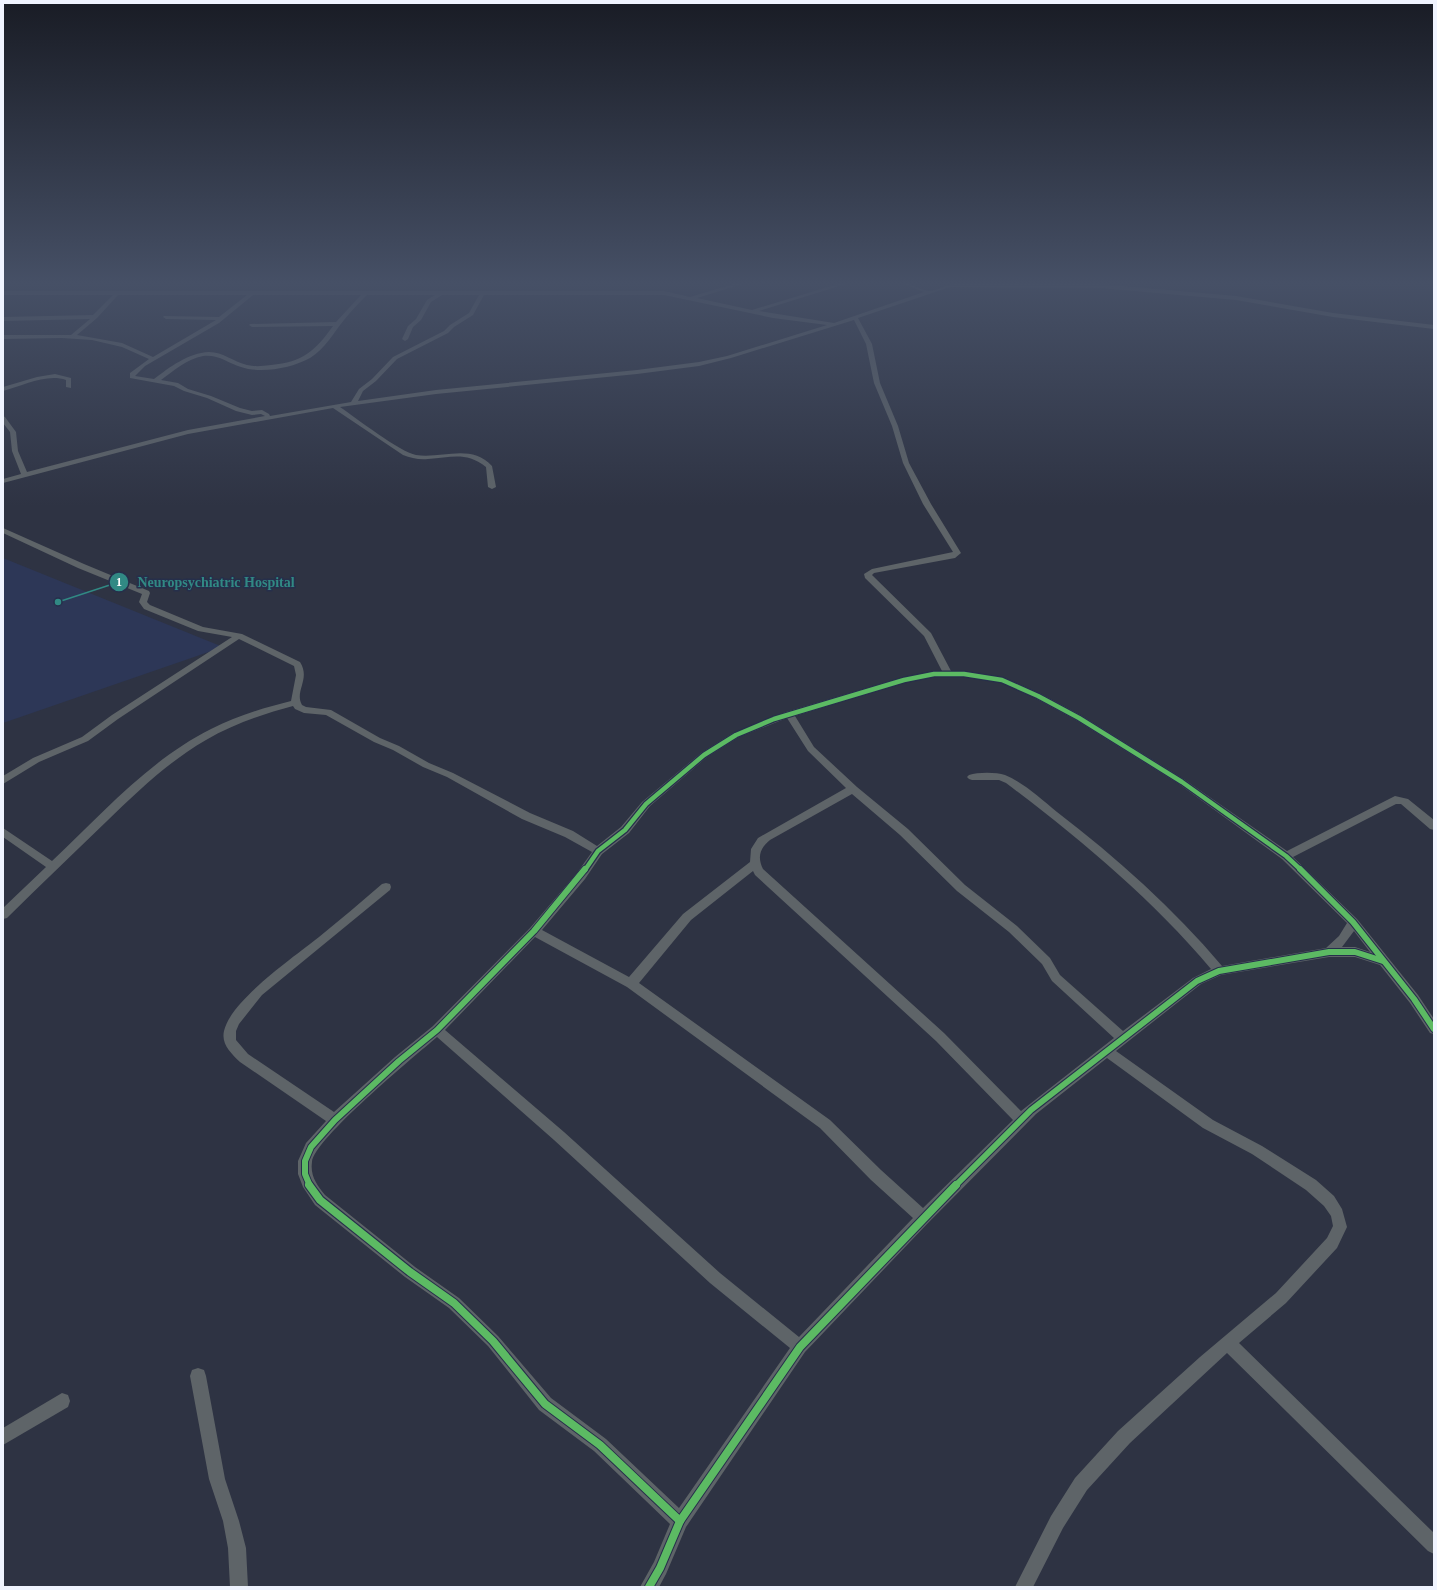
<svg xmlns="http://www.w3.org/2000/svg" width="1437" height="1590" font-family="Georgia,serif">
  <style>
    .built { fill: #2d3757 }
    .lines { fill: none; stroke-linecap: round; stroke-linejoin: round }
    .street { fill: #5e6468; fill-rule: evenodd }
    .cycleway-far2-casing { stroke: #262f4b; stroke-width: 7 }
    .cycleway-far1-casing { stroke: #262f4b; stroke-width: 8 }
    .cycleway-casing { stroke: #262f4b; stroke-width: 10 }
    .cycleway-far2 { stroke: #5cba63; stroke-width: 4.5 }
    .cycleway-far1 { stroke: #5cba63; stroke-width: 6 }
    .cycleway { stroke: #5cba63; stroke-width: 8 }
    .leader { fill: none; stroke: #318984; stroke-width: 1.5 }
    .callout-dot { fill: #318984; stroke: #262f4b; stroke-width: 1.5 }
    .mark-label { font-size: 12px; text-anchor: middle; font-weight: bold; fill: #fff }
    .callout-label { font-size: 14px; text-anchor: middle; font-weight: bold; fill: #318984; stroke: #262f4b; stroke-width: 3; stroke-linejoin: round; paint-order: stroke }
  </style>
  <rect width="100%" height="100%" fill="#2e3343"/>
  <path class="built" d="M3,558l220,89 -220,76z"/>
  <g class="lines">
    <g class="street">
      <path d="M737,283h9l-49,15 55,12 89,-27h8l-90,28 75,12 90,-31 -23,-9c11,0 18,7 28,8 8,0 20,-8 31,-8l-2,1h142l136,12 97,17 101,12v4l-101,-12 -97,-17 -136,-12 -150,-1 -92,31 14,26 8,39 18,43 11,37 22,41 30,49 -6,5 -81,15 -2,2 59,58 20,38h13l41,7 36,16 41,22 103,64 102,71 108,-55 13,3 26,21v10l-4,-1 -29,-25h-5l-103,53 64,62 61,76 16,24v15l-4,-1 -20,-30 -30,-38 -25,-8h-26l-108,18 -20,9 -85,67 97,69 49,26 54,34 18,16 8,13 5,18 -10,21 -51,55 -47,40 195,190v21l-6,-3 -201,-198 -97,90 -43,47 -24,38 -30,59h-18l36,-71 24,-38 43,-47 82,-74 76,-64 51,-55 6,-12 -2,-10 -7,-10 -18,-16 -54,-36 -49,-26 -96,-70 -71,56 -108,109 -123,129 -119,175 -20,47 -7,13h-19l14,-25 16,-38 -76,-73 -55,-41 -51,-64 -39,-38 -44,-31 -90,-72 -12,-18 -5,-13v-13l8,-18 20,-22 -86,-59c-9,-9 -19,-18 -16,-31 7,-31 70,-74 95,-94 21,-17 42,-35 63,-53l4,-1 4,1 1,3 -1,3 -128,105 -23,29 -3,7v9l12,14 86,58 61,-55 38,-31 97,-98 47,-55 15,-21 -27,-15 -43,-18 -75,-42 -24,-10 -30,-17 -19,-8 -48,-27 -22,-2 -9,-4 -2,-3c-30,8 -60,18 -87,34 -38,22 -68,51 -99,81 -33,32 -67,64 -100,97l-4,1v-11l43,-41 -43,-30v-9l49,33c50,-47 97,-101 159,-132 25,-13 52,-21 80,-28l5,-26 -2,-9 -55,-27 -121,80 -30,22 -49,21 -36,22v-8l30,-18 49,-21 30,-22 120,-78 -34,-6 -54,-22 -5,-7 3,-8 -64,-26 -75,-35v-5l81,36 65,27 1,2 -3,9 3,3 53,22 39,7 58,28c11,17 -6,29 2,43l4,2 25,3 49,28 19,8 30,17 24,10 77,40 43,18 24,15 24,-19 21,-25 59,-49 32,-20 53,-21 115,-34 33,-7h8l-18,-35 -59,-58 -1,-4 8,-5 81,-17 -30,-48 -20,-41 -11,-37 -18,-43 -8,-39 -12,-24 -123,38 -32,8 -62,8 -201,20 -96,13c16,11 60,45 76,48 26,4 55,-12 76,11l4,21 -4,2 -4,-2 -2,-20c-21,-16 -35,-9 -58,-8 -9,1 -17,-1 -25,-4l-70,-47 -145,26 -185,49v-4l18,-5 -9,-23 -2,-19 -7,-9v-7l2,1 11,15 2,19 9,21 161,-42 77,-14 -4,-2 -9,1 -16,-4 -29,-13 -23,-7 -10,-5 -44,-8v-5l19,-14 -27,-12 -30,-7 -30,-2 -59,1v-4h68l19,-16 -87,2v-4l90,-2 20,-20h-110v-4h661l26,6zM118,295h129l-28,22 -55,-1 -1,1 3,2 50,1 -63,37 -31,-14 -45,-8 20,-17zM253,295h108l-25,27 -86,2 -1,1 3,2 81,-1c-18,25 -30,36 -62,39 -8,1 -16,2 -24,0 -13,-3 -24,-13 -38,-13 -21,1 -39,15 -55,27l-19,-3 10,-10 74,-43zM367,295h68l-8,5 -11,19 -8,7 -6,13 3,2 3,-2 5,-12 8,-7 10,-18 11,-7h37l-10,18 -19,12 -6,6 -51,26 -21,22 -13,10 -8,13 -81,14 -1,-2 -7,-4 -10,1 -12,-3 -29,-12 -23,-7 -10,-6 -17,-3c12,-9 26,-21 42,-24 15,-2 25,7 38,11 20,7 51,1 69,-9 15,-9 24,-26 34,-38 7,-9 15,-17 23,-25zM484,295h180l109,23 54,7 -100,31 -28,6 -62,8 -201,20 -78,11 5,-10 13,-10 21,-22 51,-26 6,-6 19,-12zM934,677h30l36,5 35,16 41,22 103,64 103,75 65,64 -8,13 -13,12 -104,18c-49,-58 -105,-108 -165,-154 -16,-13 -33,-29 -52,-37 -9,-3 -27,-3 -36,0l-2,2 2,2 3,1h27l7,3c74,56 145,115 205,186l-18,9 -70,53 -63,-56 -10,-17 -33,-32 -52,-41 -57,-56 -51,-42 -43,-40 -19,-31 110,-34zM787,718l21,33 38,37 -88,50 -7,11 -1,13 -67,52 -54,63 -87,-47 43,-51 17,-25 27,-21 21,-27 57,-49 32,-20zM852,794l48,41 57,56 52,41 33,32 10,17 62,57 -93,73 -77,-78 -181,-164c-6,-12 -3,-21 7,-29zM753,871l2,4 181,166 77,79 -90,88 -42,-38 -51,-50 -191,-137 52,-63zM1354,931l16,21 -15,-5h-13zM535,937l92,50 193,141 51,52 42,38 -114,119 -79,-64 -156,-141 -119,-102zM437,1037l117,103 156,143 80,65 -111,160 -73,-69 -55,-41 -53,-62 -39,-38 -44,-31 -90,-72c-8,-10 -15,-19 -13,-33 2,-23 103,-106 125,-125z"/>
      <path d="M55,374l16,4v10l-5,-1v-7c-19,-7 -44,6 -63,11v-4l34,-10z"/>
      <path d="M198,1368l6,2 2,6 19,103 14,42 7,27 2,39h-18l-2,-39 -5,-27 -14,-42 -19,-103 2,-6z"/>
      <path d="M62,1393l6,2 2,6 -2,6 -65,38v-17z"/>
    </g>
    <defs>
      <path id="cycleway-far2" d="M585,870l13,-19 27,-21 21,-26 58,-49 32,-20 38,-16 130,-39 30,-6h30l38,6 36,16 41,22 103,64 104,74 15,14"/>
      <g id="cycleway-far1">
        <path d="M1300,869l53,53 61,77 20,30"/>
        <path d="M310,1186l-5,-12v-13l6,-14 24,-27 64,-59 38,-31 97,-99 51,-62"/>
        <path d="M955,1186l76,-76 166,-129 22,-10 110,-19h26l28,9"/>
      </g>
      <g id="cycleway">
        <path d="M309,1185l11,15 90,72 44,31 39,38 52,63 55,41 80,76"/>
        <path d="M649,1587l11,-19 20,-47 120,-174 156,-162"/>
      </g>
    </defs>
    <use href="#cycleway-far2" class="cycleway-far2-casing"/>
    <use href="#cycleway-far1" class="cycleway-far1-casing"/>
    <use href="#cycleway" class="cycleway-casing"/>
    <use href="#cycleway-far2" class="cycleway-far2"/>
    <use href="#cycleway-far1" class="cycleway-far1"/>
    <use href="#cycleway" class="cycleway"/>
  </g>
  <linearGradient id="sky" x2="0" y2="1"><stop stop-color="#191c25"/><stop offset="0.56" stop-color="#465066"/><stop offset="1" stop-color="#465066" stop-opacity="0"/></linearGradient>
  <rect width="1437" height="506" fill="url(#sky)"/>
  <path class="leader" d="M58 602L119 582"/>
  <g class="callout-dot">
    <circle cx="58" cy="602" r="4"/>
    <circle cx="119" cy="582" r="10"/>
  </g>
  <g class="mark-label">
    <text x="119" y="586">1</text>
  </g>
  <g class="callout-label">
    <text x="216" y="587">Neuropsychiatric Hospital</text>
  </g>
  <rect width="1437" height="1590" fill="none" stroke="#f0f4ff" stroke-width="8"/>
</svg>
